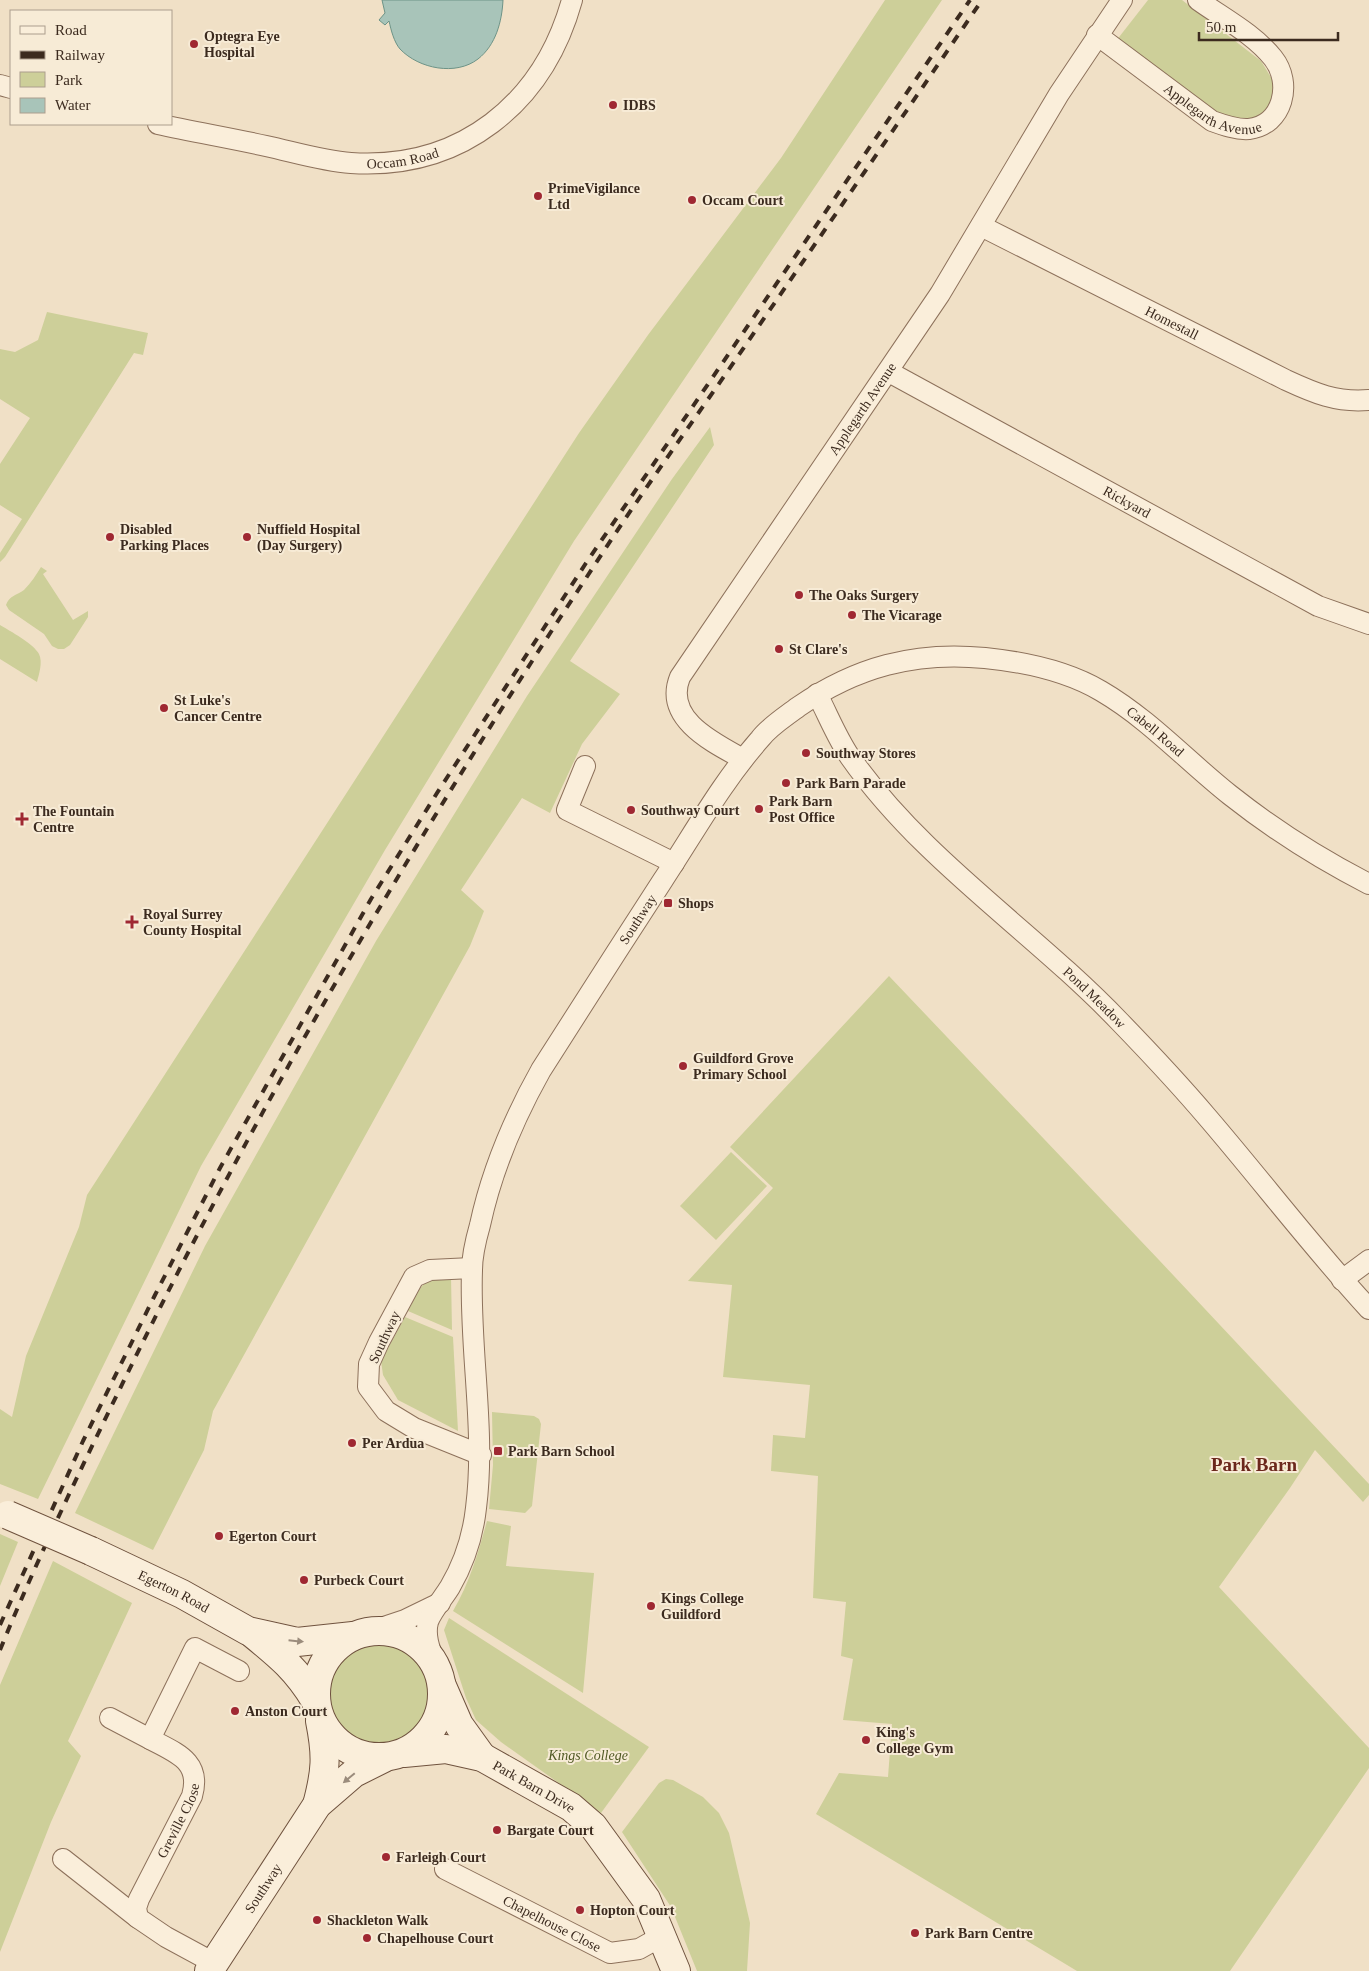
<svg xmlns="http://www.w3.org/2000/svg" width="1369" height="1971" font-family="'Times New Roman',serif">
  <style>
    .green { fill: #cdcf99 }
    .water { fill: #a8c4b9; stroke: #6d9387 }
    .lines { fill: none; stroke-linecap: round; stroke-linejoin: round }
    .street-casing { stroke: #8d715b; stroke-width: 22 }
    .secondary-casing { stroke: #6f523e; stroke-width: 30 }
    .street { stroke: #faeeda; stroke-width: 20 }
    .secondary { stroke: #faeeda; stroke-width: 28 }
    .rail { stroke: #3c2b1f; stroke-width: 4; stroke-dasharray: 9 9; stroke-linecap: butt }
    .secondary-bridge-casing { stroke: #6f523e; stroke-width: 30; stroke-linecap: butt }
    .secondary-bridge { stroke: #faeeda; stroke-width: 28 }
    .oneway { fill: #9b8c7c }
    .poi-dot { fill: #9f2832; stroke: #f7ebd6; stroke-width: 2 }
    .labels { text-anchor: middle; stroke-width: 4; stroke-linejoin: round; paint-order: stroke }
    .poi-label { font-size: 14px; font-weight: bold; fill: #3c2b1f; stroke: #f7ebd6; text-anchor: start }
    .street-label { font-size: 14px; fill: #3c2b1f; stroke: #f7ebd6 }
    .park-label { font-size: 14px; font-style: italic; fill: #515a25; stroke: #f7ebd6 }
    .district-label { font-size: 19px; font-weight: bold; fill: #6b271c; stroke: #f7ebd6 }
  </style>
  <rect width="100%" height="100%" fill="#f0e0c6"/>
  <g class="green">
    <path d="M885,0h57l-368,541 -189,309 -184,316 -163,333 -38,-15v-75l12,8 14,-61 53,-129 8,-32 492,-762 69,-98 133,-177z"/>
    <path d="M1148,0h34l79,61 14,23 -7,27 -20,13 -29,-6 -103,-77z"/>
    <path d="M47,312l101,21 -5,22 -9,-2 -129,204 -5,5v-9l22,-34 -22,-14v-41l30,-46 -30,-19v-50l15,3 23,-12z"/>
    <path d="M710,427l4,18 -144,216 50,33 -38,50 -32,69 -28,-15 -61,92 23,21 -14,35 -257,465 -9,39 -51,100 -78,-37 130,-267 171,-305 151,-245 145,-217z"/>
    <path d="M41,567l6,4 -4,3 30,46 15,-9v6l-18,28 -6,4h-6l-6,-3 -8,-12 -35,-24 -3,-5c3,-9 11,-10 18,-15 7,-7 12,-15 17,-23z"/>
    <path d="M0,625c10,6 34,19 39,29 4,8 0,20 -2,28l-37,-23z"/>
    <path d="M889,976l270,284 210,224v11l-6,7 -48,-52 -25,38 -71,99 150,161v20l-139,203h-153l-261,-157 23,-41 49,4 4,-53 -49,-4 10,-61 -12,-3 5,-54 -33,-4 5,-122 -47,-5 2,-36 32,3 5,-53 -87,-8 9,-92 -44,-4 85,-93 -43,-41z"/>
    <path d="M731,1152l36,34 -51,54 -36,-34z"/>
    <path d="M451,1276l1,54 -44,-19c14,-25 12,-33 43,-35z"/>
    <path d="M405,1317l48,20 5,94 -60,-31 -15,-25 -2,-14z"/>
    <path d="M492,1412l42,4 5,3 2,5 -9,82 -7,7 -36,-4 4,-44z"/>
    <path d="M487,1521l24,5 -5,40 88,7 -11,120 -130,-82c17,-29 25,-58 34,-90z"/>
    <path d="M0,1534l18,8 -18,44z"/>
    <path d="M53,1561l79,42 -64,138 13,15 -30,66 -51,130v-267z"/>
    <path d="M449,1618l200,129 -48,66 -100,-71 -25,-22 -10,-22 -22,-68z"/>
    <circle cx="379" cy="1695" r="50"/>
    <path d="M666,1779l7,1 30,17 16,16 10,20 21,90 -3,48h-50l-26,-64 -49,-75 37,-49z"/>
  </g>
  <path class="water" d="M382,0h121c-1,21 -7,45 -25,59 -22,17 -59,10 -78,-10 -6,-7 -9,-19 -11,-28l-4,4 -6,-5 6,-7z"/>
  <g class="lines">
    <defs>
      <g id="street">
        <path id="s1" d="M1097,35l115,86c11,4 25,9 37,8 34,-4 44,-46 24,-71 -19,-24 -50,-40 -75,-58"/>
        <path d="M0,85l11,3"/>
        <path id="s2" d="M158,124c36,8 72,14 108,22 28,6 56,15 85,17 110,7 192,-59 221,-163"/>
        <path id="s3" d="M981,226l305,154c28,13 51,23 83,20"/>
        <path id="s4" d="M889,372l429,234 51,18"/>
        <path id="s5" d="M817,694c11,21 20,44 33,63 73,104 183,174 270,265 30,31 60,63 88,96 54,63 105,130 161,191"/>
        <path id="s6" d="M743,759c-29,-16 -80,-40 -63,-82l260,-383 119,-200 63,-94"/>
        <path d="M585,766l-18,44 107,53"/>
        <path d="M472,1268l-42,2 -16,7 -35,65 -10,22 -1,23 18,24 28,17 67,27"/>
        <path d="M1342,1280l27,-20"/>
        <path d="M372,1631l33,-11 35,-17"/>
        <path id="s7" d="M436,1666c-5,-14 -12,-29 -8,-44 3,-10 16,-25 22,-35 14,-24 23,-52 26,-79 10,-79 -7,-159 -4,-238 0,-15 4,-31 8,-45 12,-56 33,-105 61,-155 40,-63 81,-127 122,-190 31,-47 59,-98 97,-141 10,-13 25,-22 38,-32 58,-40 117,-56 187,-49 40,4 82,13 116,33 48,28 86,70 129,104 43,34 90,64 139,89"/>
        <path d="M110,1718l40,21"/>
        <path d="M63,1859l75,59"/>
        <path id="s8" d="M445,1869l165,84 29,-4 23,-13"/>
        <path id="s9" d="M214,1963l-48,-26 -28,-19 -2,-10 3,-9 53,-103c10,-35 -16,-43 -42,-57l45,-91 44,23"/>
      </g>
      <g id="secondary">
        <path id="s10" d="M91,1551l91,43 66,37 49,11 56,-6"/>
        <circle cx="379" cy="1694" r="63"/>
        <path d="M253,1634c27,22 44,36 62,66"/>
        <path d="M442,1686l17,39 23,32"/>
        <path id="s11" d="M404,1753l42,-4 36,8 89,50 22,19 53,73 30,72"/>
        <path d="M317,1805c9,-34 10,-49 3,-84"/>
        <path id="s12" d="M209,1971l108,-166 37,-32 30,-15"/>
      </g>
    </defs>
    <use href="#street" class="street-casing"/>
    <use href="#secondary" class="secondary-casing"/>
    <use href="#street" class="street"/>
    <use href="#secondary" class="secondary"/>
    <g class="rail">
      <path d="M0,1625l83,-184 72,-146 65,-127 151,-269 66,-106 149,-230 384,-563"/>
      <path d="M0,1650c40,-98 87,-194 134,-290 135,-275 291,-538 460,-794 42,-65 87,-128 131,-191 86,-125 172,-250 257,-375"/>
    </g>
    <defs>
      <path id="secondary-bridge" d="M8,1515l83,36"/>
    </defs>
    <use href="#secondary-bridge" class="secondary-bridge-casing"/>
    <use href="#secondary-bridge" class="secondary-bridge"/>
  </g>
  <defs><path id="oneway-solid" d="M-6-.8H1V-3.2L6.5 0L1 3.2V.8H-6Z" transform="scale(1.25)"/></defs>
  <g class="oneway">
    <use href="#oneway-solid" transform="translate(296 1641) rotate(6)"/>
    <use href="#oneway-solid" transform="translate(349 1778) rotate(140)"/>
  </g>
  <g class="poi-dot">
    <circle cx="194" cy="44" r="5"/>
    <circle cx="613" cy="105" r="5"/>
    <circle cx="538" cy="196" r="5"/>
    <circle cx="692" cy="200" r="5"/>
    <circle cx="110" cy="537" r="5"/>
    <circle cx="247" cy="537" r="5"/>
    <circle cx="799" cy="595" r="5"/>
    <circle cx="852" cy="615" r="5"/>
    <circle cx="779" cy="649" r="5"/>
    <circle cx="164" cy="708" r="5"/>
    <circle cx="806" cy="753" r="5"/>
    <circle cx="786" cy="783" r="5"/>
    <circle cx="759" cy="809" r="5"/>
    <circle cx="631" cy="810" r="5"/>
    <path d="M19.5 811.5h5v5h5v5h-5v5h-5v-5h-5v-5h5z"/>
    <rect x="663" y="898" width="10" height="10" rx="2.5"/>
    <path d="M129.5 914.5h5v5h5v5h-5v5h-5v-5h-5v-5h5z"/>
    <circle cx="683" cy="1066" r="5"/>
    <circle cx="352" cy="1443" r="5"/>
    <rect x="493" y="1446" width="10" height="10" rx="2.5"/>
    <circle cx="219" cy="1536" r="5"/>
    <circle cx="304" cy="1580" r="5"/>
    <circle cx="651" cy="1606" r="5"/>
    <circle cx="235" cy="1711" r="5"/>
    <circle cx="866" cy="1740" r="5"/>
    <circle cx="497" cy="1830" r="5"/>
    <circle cx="386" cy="1857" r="5"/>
    <circle cx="580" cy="1910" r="5"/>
    <circle cx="317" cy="1920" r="5"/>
    <circle cx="915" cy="1933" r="5"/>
    <circle cx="367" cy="1938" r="5"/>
  </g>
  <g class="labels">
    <g class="poi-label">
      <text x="204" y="41">Optegra Eye<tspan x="204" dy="16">Hospital</tspan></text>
      <text x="623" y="110">IDBS</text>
      <text x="548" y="193">PrimeVigilance<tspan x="548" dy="16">Ltd</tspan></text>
      <text x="702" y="205">Occam Court</text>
      <text x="120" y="534">Disabled<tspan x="120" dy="16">Parking Places</tspan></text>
      <text x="257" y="534">Nuffield Hospital<tspan x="257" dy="16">(Day Surgery)</tspan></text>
      <text x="809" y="600">The Oaks Surgery</text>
      <text x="862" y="620">The Vicarage</text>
      <text x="789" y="654">St Clare's</text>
      <text x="174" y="705">St Luke's<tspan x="174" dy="16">Cancer Centre</tspan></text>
      <text x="816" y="758">Southway Stores</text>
      <text x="796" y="788">Park Barn Parade</text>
      <text x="769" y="806">Park Barn<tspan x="769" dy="16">Post Office</tspan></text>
      <text x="641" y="815">Southway Court</text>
      <text x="33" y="816">The Fountain<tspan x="33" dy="16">Centre</tspan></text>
      <text x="678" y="908">Shops</text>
      <text x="143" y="919">Royal Surrey<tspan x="143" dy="16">County Hospital</tspan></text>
      <text x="693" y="1063">Guildford Grove<tspan x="693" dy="16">Primary School</tspan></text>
      <text x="362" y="1448">Per Ardua</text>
      <text x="508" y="1456">Park Barn School</text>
      <text x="229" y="1541">Egerton Court</text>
      <text x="314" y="1585">Purbeck Court</text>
      <text x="661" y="1603">Kings College<tspan x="661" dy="16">Guildford</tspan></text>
      <text x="245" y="1716">Anston Court</text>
      <text x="876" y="1737">King's<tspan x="876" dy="16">College Gym</tspan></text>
      <text x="507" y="1835">Bargate Court</text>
      <text x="396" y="1862">Farleigh Court</text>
      <text x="590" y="1915">Hopton Court</text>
      <text x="327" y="1925">Shackleton Walk</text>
      <text x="925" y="1938">Park Barn Centre</text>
      <text x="377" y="1943">Chapelhouse Court</text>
    </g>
    <g class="street-label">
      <text dy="5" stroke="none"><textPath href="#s1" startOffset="140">Applegarth Avenue</textPath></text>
      <text dy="5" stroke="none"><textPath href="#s2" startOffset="249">Occam Road</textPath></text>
      <text dy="5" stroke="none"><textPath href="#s3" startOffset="214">Homestall</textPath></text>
      <text dy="5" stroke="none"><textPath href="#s6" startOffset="439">Applegarth Avenue</textPath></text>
      <text dy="5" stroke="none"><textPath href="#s4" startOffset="271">Rickyard</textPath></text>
      <text dy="5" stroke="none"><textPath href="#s7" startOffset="1456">Cabell Road</textPath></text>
      <text dy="5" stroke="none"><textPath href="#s7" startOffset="801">Southway</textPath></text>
      <text dy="5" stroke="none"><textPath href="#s5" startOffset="415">Pond Meadow</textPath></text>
      <text transform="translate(384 1337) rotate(-65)" y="5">Southway</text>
      <text dy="5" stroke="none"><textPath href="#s10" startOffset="92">Egerton Road</textPath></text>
      <text dy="5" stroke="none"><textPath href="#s11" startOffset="139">Park Barn Drive</textPath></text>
      <text dy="5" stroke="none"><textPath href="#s9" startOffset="196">Greville Close</textPath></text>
      <text dy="5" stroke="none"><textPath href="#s12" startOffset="99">Southway</textPath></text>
      <text dy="5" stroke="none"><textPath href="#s8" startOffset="120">Chapelhouse Close</textPath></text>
    </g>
    <g class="park-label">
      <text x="588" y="1760">Kings College</text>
    </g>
    <g class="district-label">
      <text x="1254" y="1471">Park Barn</text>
    </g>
  </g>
  <rect x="10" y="10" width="162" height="115" fill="#f7ebd6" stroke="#ac9e8d"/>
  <rect x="20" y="26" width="25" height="8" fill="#faeeda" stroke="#ac9e8d"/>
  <text x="55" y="35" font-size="15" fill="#3c2b1f">Road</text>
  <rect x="20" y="51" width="25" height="8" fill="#3c2b1f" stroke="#ac9e8d"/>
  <text x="55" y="60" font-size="15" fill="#3c2b1f">Railway</text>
  <rect x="20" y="72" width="25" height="15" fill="#cdcf99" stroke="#ac9e8d"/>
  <text x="55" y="85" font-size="15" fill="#3c2b1f">Park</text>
  <rect x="20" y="98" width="25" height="15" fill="#a8c4b9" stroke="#ac9e8d"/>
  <text x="55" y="110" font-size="15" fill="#3c2b1f">Water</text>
  <path d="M1199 32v8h139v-8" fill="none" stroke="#3c2b1f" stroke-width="2.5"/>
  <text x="1206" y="32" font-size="15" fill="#3c2b1f" stroke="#f7ebd6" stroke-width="4" paint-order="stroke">50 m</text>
</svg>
